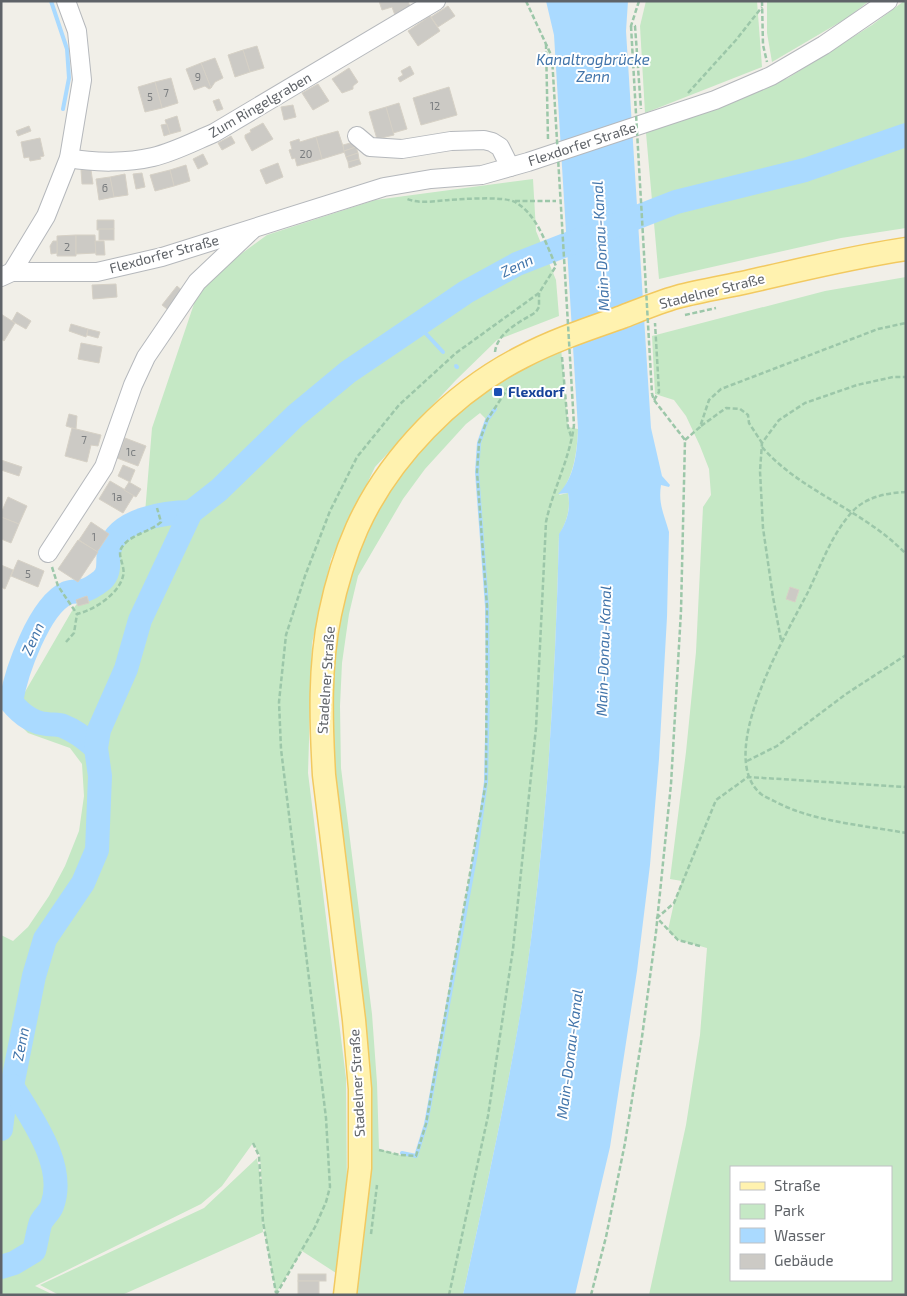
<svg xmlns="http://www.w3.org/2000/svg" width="907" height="1296" font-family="'Exo 2',sans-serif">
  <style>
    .green { fill: #c5e8c5; fill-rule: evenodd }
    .water { fill: #aadaff }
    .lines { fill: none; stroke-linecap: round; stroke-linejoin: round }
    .stream { stroke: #aadaff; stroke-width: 4 }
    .river { stroke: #aadaff; stroke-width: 24 }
    .building { fill: #cccac5; stroke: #d6d1c6 }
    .minor-casing { stroke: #b5b8bc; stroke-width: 20 }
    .major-casing { stroke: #f2c960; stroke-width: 25 }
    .path { stroke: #9cc7a9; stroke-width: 2.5; stroke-dasharray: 5 2.5; stroke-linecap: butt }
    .minor { stroke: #fff; stroke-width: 18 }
    .major { stroke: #fff2af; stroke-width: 22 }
    .path-bridge { stroke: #9cc7a9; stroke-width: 2.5; stroke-dasharray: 5 2.5; stroke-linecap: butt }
    .transit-dot { fill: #1a4fb4; stroke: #fff; stroke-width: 2 }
    .labels { text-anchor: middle; stroke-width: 4; stroke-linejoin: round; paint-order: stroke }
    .number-label { font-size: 11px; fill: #7a7d7f }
    .street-label { font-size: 14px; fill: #5f6368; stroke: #fff }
    .transit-label { font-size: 14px; font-weight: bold; fill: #164399; stroke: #fff; text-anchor: start }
    .water-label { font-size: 15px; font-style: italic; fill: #4174aa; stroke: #fff }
  </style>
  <rect width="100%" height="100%" fill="#f1efe8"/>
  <g class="green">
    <path d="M646,1h111l5,66 -117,46 -5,-87z"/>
    <path d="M767,1h102l-22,17 -75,44 -5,-29z"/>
    <path d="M904,1h2v227l-65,10 -182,41 -13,-146 142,-55 84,-53z"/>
    <path d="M533,179l3,52 20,49 3,36 -62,24 -41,40 -81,87 -44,92 -19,84 -4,130 38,305 1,116 -11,79 -34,-22 -26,42 -13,-71 -1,-21 1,31 -141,63h-63l-19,-10 164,-77 53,-50 5,30 -2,-32 -7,-13 -31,43 -21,18 -166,82 19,9h-53v-360l12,6 15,-14 21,-31 16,-30 14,-35 5,-35 -2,-32 -12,-16 -42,-15 -17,-17 62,-107 72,-96 7,-85 46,-136 32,-30 37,-27 108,-35z"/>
    <path d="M906,277v1018h-257l37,-170 14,-90 7,-87 -29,-8 -10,-10 6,-27 8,-22 -12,-2 16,-127 10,-100 7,-145 8,-12 -2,-26 -9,-23 -14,-30 -12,-16 -19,-6 -3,-58 173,-45zM731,1167h160v113h-160z"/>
    <path d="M561,348l7,79 10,2c-1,23 -4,48 -19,66l9,-2c3,15 -1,29 -9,42 -4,156 -13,314 -37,469 -16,97 -38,194 -59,291h-118l15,-127 -38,-468 35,-172 112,-138zM480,413l7,7 -8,23 -2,29 10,134 1,87 -2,89 -10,71 -50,271 -10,32 -16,-1 -21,-6 -2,-66 -5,-69 -31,-246 -1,-62 2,-43 7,-49 9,-38 45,-77 22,-30 41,-45z"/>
  </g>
  <path class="water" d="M546,1h82l-2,30 25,397 11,48 8,9 -1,2 -8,-2c-3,19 3,29 8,47l-2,85 -8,142 -9,106 -13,106 -27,176 -35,148h-112c21,-97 43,-194 59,-292 24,-154 33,-312 37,-469 8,-12 12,-26 9,-41l-10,1c17,-16 19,-43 20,-65l-24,-394z"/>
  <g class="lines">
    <g class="stream">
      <path d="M51,1l16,48 2,29 -6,31"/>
      <path d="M417,324l26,28"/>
      <path d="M456,366l1,1"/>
      <path d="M402,1153l14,3 10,-32 50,-271 10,-71 2,-89 -1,-87 -10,-134 2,-29 8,-23 8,-11"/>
    </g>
    <g class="river">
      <path d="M96,748c-10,-9 -20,-17 -33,-22 -5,-2 -10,-1 -16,-2 -14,-1 -27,-11 -36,-22 5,-30 28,-96 56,-109 5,-2 10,-1 15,-2 6,-1 15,-7 20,-11 10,-9 4,-21 8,-32 8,-29 56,-36 81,-36"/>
      <path d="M1,1129l3,-25 8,-18 22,-110 11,-37 38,-56 14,-33 3,-74 -4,-28 3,-18 27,-61 14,-49 51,-108 28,-22 76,-74 53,-44 118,-80 51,-28 159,-62 129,-32 101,-35"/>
      <path d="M1,1267l13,-4 20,-12c2,-6 5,-26 7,-29 3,-6 9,-10 11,-16 15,-40 -20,-87 -40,-120"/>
    </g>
  </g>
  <g class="building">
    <path d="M379,1h29l4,11 -16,6 -4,-11 -10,3z"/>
    <path d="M448,6l7,10 -17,11 -7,-10z"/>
    <path d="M430,16l10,15 -22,15 -10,-15z"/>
    <path d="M257,46l7,22 -14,4 -7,-22z"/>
    <path d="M243,50l7,22 -15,5 -7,-22z"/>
    <path d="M215,58l8,20 -8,4 -4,6 -10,-25z"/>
    <path d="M201,63l10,25 -2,1 -4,-3 -11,4 -8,-21z"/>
    <path d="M410,66l4,8 -14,8 -2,-4 5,-3 -2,-4z"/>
    <path d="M349,68l9,14 -5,4v3l-11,4 -10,-14z"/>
    <path d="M171,78l7,25 -16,5 -7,-26z"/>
    <path d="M155,82l7,26 -17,4 -7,-25z"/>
    <path d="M318,84l11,17 -16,9 -11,-17z"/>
    <path d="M449,87l8,28 -36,10 -8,-27z"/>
    <path d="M219,99l4,10 -6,2 -4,-10z"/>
    <path d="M399,103l8,26 -14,4 -7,-26z"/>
    <path d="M293,105l3,12 -12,3 -3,-13z"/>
    <path d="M386,107l8,28 -17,4 -8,-27z"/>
    <path d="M177,116l4,15 -11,3 -5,-14z"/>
    <path d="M263,123l10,16 -21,12 -7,-13v-3l6,-3 -1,-2z"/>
    <path d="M167,124l3,10 -6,2 -3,-11z"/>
    <path d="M29,126l2,5 -13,5 -2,-5z"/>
    <path d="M338,131l7,21 -23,7 -6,-22z"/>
    <path d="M231,136l4,7 -13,7 -4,-7z"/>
    <path d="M316,137l6,22 -25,7 -2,-8 -3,1 -3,-9 3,-1 -2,-7 9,-3 1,3z"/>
    <path d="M40,138l4,18 -4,1 1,2 -11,2 -1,-4 -5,1 -3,-16z"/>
    <path d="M354,142l2,5 -12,4 -1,-6z"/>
    <path d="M356,147l2,6 -12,4 -2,-6z"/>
    <path d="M358,153l1,6 -11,3 -2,-5z"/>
    <path d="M203,154l5,10 -10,5 -5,-10z"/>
    <path d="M359,159l2,5 -12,4 -1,-6z"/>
    <path d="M278,163l5,14 -17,7 -6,-14z"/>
    <path d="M186,165l4,16 -16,5 -4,-16z"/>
    <path d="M81,170h10l2,14h-11z"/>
    <path d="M170,170l4,16 -19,5 -5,-16z"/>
    <path d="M142,173l3,14 -9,2 -3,-15z"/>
    <path d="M125,174l3,21 -14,2 -4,-20z"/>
    <path d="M110,177l4,20 -15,3 -3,-21z"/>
    <path d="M97,220h17v9l-17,1z"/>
    <rect x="99" y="229" width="15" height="11"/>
    <path d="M76,235v21h-19v-20z"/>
    <path d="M76,235h19l1,18 -20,1z"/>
    <path d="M53,241h4v12l-6,1 -1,-8z"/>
    <path d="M95,241h9l1,14h-9z"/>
    <path d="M116,284l1,13 -24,2 -1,-14z"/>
    <path d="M177,286l9,8 -14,19 -10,-8z"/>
    <path d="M17,312l14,9 -5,8 -14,-8z"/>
    <path d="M1,314l14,9 -11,18 -3,-2z"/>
    <path d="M71,324l17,5 -2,8 -17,-6z"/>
    <path d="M88,329l12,3 -2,6 -11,-3z"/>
    <path d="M81,343l21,4 -3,16 -21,-4z"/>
    <path d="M69,414l8,2 -1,13 -10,-3z"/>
    <path d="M72,428l29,7 -3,11 -7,-1 -4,17 -22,-6z"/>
    <path d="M125,438l21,8 -8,20 -21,-8z"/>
    <path d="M1,460l21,7 -3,9 -18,-6z"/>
    <path d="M123,465l12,5 -5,12 -12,-6z"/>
    <path d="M110,481l24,14 -11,18 -24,-14z"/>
    <path d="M129,482l12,7 -5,8 -12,-7z"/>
    <path d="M8,497l19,9 -8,18 -18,-7v-4z"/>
    <path d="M1,517l18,7 -8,19 -10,-4z"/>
    <path d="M91,522l18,12 -12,18 -18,-12z"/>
    <path d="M78,540l20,12 -20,30 -20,-13z"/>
    <path d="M18,560l26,11 -6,16 -27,-11z"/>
    <path d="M1,565l12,5 -8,19 -4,-2z"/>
    <path d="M790,587l9,3 -4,12 -9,-3z"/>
    <path d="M87,596l2,7 -11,3 -2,-6z"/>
    <rect x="298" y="1274" width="28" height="7"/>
    <rect x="298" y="1281" width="21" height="14"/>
  </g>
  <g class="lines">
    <defs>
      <g id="minor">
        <path d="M357,136l13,11 32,2 49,-8 33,-1 8,2 8,5 10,20"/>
        <path d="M69,158c25,5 59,5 84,-1 21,-5 42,-16 61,-24l222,-132"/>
        <path d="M12,272l34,-56 23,-58 13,-78 -5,-49 -11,-30"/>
        <path d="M1,277l11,-5h85l65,-15 222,-70 47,-8 51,-4 46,-13 187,-62 56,-24 53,-31 64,-44"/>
        <path d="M48,553l56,-86 29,-82 13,-28 51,-75 55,-52"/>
      </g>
      <path id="major" d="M345,1295l15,-127v-79l-6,-69 -30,-245c-3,-53 -5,-109 6,-161 6,-29 15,-59 27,-86 32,-71 96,-136 165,-171 32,-17 66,-28 100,-40 18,-7 37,-15 55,-20 23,-6 47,-10 70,-15 53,-12 105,-25 159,-33"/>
    </defs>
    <use href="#minor" class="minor-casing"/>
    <use href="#major" class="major-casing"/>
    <g class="path">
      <path d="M526,1l26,56"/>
      <path d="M639,1l-8,25h4l6,83"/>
      <path d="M762,1l1,44 4,17"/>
      <path d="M546,44l2,95"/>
      <path d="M688,93l48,-53 26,-33"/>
      <path d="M515,201h41"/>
      <path d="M685,315l31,-7"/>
      <path d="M495,352c2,-20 27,-31 41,-40l3,-5v-14"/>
      <path d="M562,357l6,70 4,12"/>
      <path d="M654,400l5,-8 -4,-69"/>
      <path d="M701,426l25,-18 14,1 8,6 1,8 13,20"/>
      <path d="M685,440l15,-13 9,-27 12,-11 157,-60 28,-6"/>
      <path d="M762,447c39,45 102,63 144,107"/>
      <path d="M906,492c-20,1 -41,5 -55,21 -20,23 -30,52 -43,79 -21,41 -94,163 -47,202 4,3 9,5 13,7 39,21 89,24 132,32"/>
      <path d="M52,567l6,19 19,28c17,-4 42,-20 46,-38 3,-10 -7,-21 -1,-29 9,-13 28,-15 39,-25l-4,-14"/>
      <path d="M781,640l-8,-43 -10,-69 -3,-57 2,-28 17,-23 26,-17 52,-18 36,-8h13"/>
      <path d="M66,642l8,-9 3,-19"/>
      <path d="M747,761l30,-15 69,-52 60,-39"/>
      <path d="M700,946l-22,-6 -21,-22 17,-15 42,-103 32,-23 158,10"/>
      <path d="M253,1143l6,13 4,66 13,71"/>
      <path d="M379,1150l21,5 16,1 10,-32 60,-342 1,-176 -10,-134 2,-29 8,-23 23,-35"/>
      <path d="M371,1234l6,-49"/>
      <path d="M276,1295l39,-68 11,-25 4,-15 -4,-69 -45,-369 -2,-47 7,-67 19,-59 25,-65 27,-54 42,-52 57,-52 83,-60 17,-27c-10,-22 -19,-52 -41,-64 -12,-6 -52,-3 -66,-2 -13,1 -29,4 -42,-1"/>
      <path d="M449,1295l39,-179 25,-167 23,-221 10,-206c7,-33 24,-64 28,-97"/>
      <path d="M591,1295l15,-58 19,-94 17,-106 14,-105 15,-148 10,-173 4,-171 -31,-40 -2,-6"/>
    </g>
    <use href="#minor" class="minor"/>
    <use href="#major" class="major"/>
    <g class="path-bridge">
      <path d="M631,26l21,368"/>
      <path d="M552,57l22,368"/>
    </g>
  </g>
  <rect class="transit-dot" x="493" y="387" width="10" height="10" rx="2.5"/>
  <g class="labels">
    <g class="number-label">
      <text x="198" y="81">9</text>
      <text x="166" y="97">7</text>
      <text x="150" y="101">5</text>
      <text x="435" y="110">12</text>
      <text x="306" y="158">20</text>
      <text x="105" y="192">6</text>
      <text x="67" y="251">2</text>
      <text x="84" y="444">7</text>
      <text x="131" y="456">1c</text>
      <text x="117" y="501">1a</text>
      <text x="94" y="541">1</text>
      <text x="28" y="578">5</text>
    </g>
    <g class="street-label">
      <text transform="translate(260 105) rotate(-30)" y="5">Zum Ringelgraben</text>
      <text transform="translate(582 144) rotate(-18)" y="5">Flexdorfer Straße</text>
      <text transform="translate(164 254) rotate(-15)" y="5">Flexdorfer Straße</text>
      <text transform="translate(712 291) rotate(-14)" y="5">Stadelner Straße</text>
      <text transform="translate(326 680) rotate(-86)" y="5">Stadelner Straße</text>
      <text transform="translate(357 1083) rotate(-93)" y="5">Stadelner Straße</text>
    </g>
    <g class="transit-label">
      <text x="508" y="397">Flexdorf</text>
    </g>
    <g class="water-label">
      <text x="593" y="65">Kanaltrogbrücke<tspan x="593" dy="17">Zenn</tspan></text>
      <text transform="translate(601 246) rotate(-93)" y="5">Main-Donau-Kanal</text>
      <text transform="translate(517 266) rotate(-25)" y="5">Zenn</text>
      <text transform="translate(33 639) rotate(-66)" y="5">Zenn</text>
      <text transform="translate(604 651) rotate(-88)" y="5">Main-Donau-Kanal</text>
      <text transform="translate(21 1044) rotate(-79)" y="5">Zenn</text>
      <text transform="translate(570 1054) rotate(-83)" y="5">Main-Donau-Kanal</text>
    </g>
  </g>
  <rect width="907" height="1296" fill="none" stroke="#5f6368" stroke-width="5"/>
  <rect x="730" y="1166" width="162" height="115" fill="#ffffff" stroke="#bfc1c3"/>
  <rect x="740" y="1182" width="25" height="8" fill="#fff2af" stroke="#bfc1c3"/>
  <text x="774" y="1191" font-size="15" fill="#5f6368">Straße</text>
  <rect x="740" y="1204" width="25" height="15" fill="#c5e8c5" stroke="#bfc1c3"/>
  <text x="774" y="1216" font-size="15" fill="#5f6368">Park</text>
  <rect x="740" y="1228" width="25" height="15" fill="#aadaff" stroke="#bfc1c3"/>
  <text x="774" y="1241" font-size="15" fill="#5f6368">Wasser</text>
  <rect x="740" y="1254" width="25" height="15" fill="#cccac5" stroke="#bfc1c3"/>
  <text x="774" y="1266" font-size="15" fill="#5f6368">Gebäude</text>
</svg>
